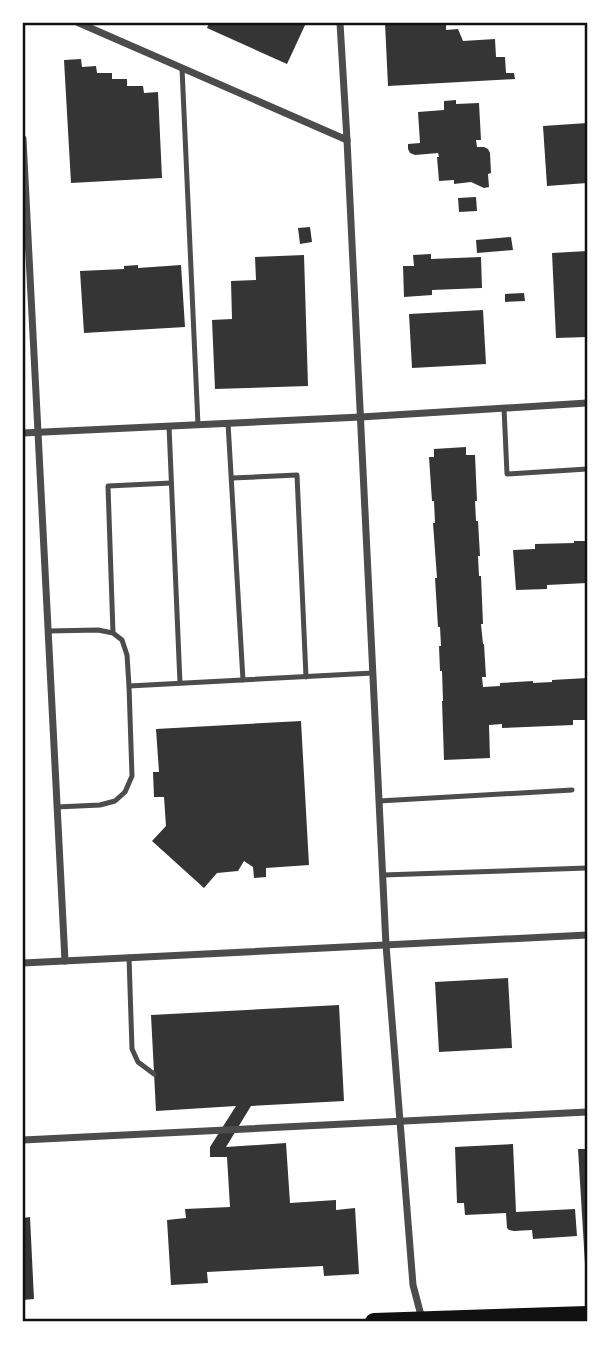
<svg xmlns="http://www.w3.org/2000/svg" width="610" height="1345" font-family="Arial,sans-serif">
  <style>
    .building { fill: #353535 }
    .lines { fill: none; stroke-linecap: round; stroke-linejoin: round }
    .service { stroke: #4c4c4c; stroke-width: 5 }
    .minor { stroke: #4c4c4c; stroke-width: 7 }
    .primary { stroke: #111; stroke-width: 18 }
    .neatline { fill: none; stroke: #111; stroke-width: 2.5 }
  </style>
  <rect width="100%" height="100%" fill="#fff"/>
  <g class="building">
    <path d="M209,23h97l-19,41 -80,-36z"/>
    <path d="M385,23h61v7l12,-1 5,12 32,-2 1,18h9l1,16h8l1,6 -127,7z"/>
    <path d="M81,59l1,8 14,-1 1,7h15v6h15v7h16l1,7 14,-1 4,86 -91,5 -7,-123z"/>
    <path d="M456,100v4l23,-1 2,37h-5l1,7h7l4,2 2,4 1,20 -3,1 1,13 -5,1 -13,-6 -17,2v-4l-15,1 -2,-24h2l-1,-4 -23,2 -5,-2 -2,-4v-5l12,-1 -2,-31 26,-2v-9z"/>
    <path d="M587,123v60l-40,3 -4,-60z"/>
    <path d="M476,197l1,14 -18,1 -1,-14z"/>
    <path d="M310,227l2,15 -12,2 -2,-16z"/>
    <path d="M511,237l2,13 -36,3 -1,-13z"/>
    <path d="M587,251v86l-31,1 -4,-85z"/>
    <path d="M431,254v5l50,-2 1,31 -50,2v5l-28,2 -1,-31h11l-1,-11z"/>
    <path d="M304,255l4,131 -93,3 -3,-69 20,-1 -1,-38 25,-1 -1,-23z"/>
    <path d="M138,265v3l43,-3 4,62 -101,6 -4,-62 44,-2v-3z"/>
    <path d="M524,293l1,8 -20,1v-8z"/>
    <path d="M483,310l3,54 -74,4 -3,-54z"/>
    <path d="M466,447v8h9l2,46h-2l1,20h2l2,35h-2l1,20h2l2,48h-2l2,20h1l2,33h-4l1,10 17,-1v-3l33,-2v2l19,-1v-2l35,-2v42h-14v5l-71,3v-4l-13,1 1,33 -46,2 -2,-59h1l-1,-30h-2l-1,-25h2l-1,-19h-2l-3,-49h2l-4,-55h2l-1,-22h-2l-3,-44h5v-8z"/>
    <path d="M574,541h13v42l-40,2v4l-31,1 -3,-40 22,-1v-5l39,-1z"/>
    <path d="M301,721l8,144 -43,3v9l-12,1 -1,-11 -9,-6 -6,10 -21,2 -13,15 -52,-47 14,-15 -2,-29h-10l-1,-25h6l-3,-43z"/>
    <path d="M508,978l4,70 -73,4 -4,-70z"/>
    <path d="M339,1005l5,96 -93,5 -25,41 60,-4 4,60 46,-3v10l19,-2 4,66 -35,2 -1,-10 -116,6 1,11 -37,2 -4,-65 19,-2 -1,-9 45,-2 -3,-50h-17v-10l26,-41 -80,5 -5,-96z"/>
    <path d="M513,1144l3,68 59,-3 2,27 -44,3 -1,-9 -18,1 -5,-1 -2,-2 -1,-15 -41,2 -1,-12h-7l-2,-56z"/>
    <path d="M578,1149h9v115h-2z"/>
    <path d="M30,1217l4,82 -11,1v-82z"/>
  </g>
  <g class="lines">
    <g class="service">
      <path d="M182,68l16,357"/>
      <path d="M504,408l3,66 80,-5"/>
      <path d="M228,423l15,257"/>
      <path d="M169,426l11,257"/>
      <path d="M232,478l65,-3 9,202"/>
      <path d="M48,631l50,-1 15,3 9,7 5,15 2,31 3,90 -7,16 -10,9 -15,4 -43,2"/>
      <path d="M113,633l-5,-147 63,-3"/>
      <path d="M129,686l244,-13"/>
      <path d="M379,801l193,-11"/>
      <path d="M383,875l204,-7"/>
      <path d="M129,957l3,92 6,13 16,12"/>
    </g>
    <g class="minor">
      <path d="M79,23l268,117"/>
      <path d="M340,23l7,117 39,805 27,340 9,34"/>
      <path d="M23,139l42,822"/>
      <path d="M23,433l338,-16 226,-14"/>
      <path d="M23,963l564,-28"/>
      <path d="M23,1140l564,-28"/>
    </g>
    <path class="primary" d="M374,1322l213,-7"/>
  </g>
  <rect width="610" height="1345" fill="none" stroke="#ffffff" stroke-width="49"/>
  <rect x="24" y="24" width="562" height="1296" class="neatline"/>
</svg>
